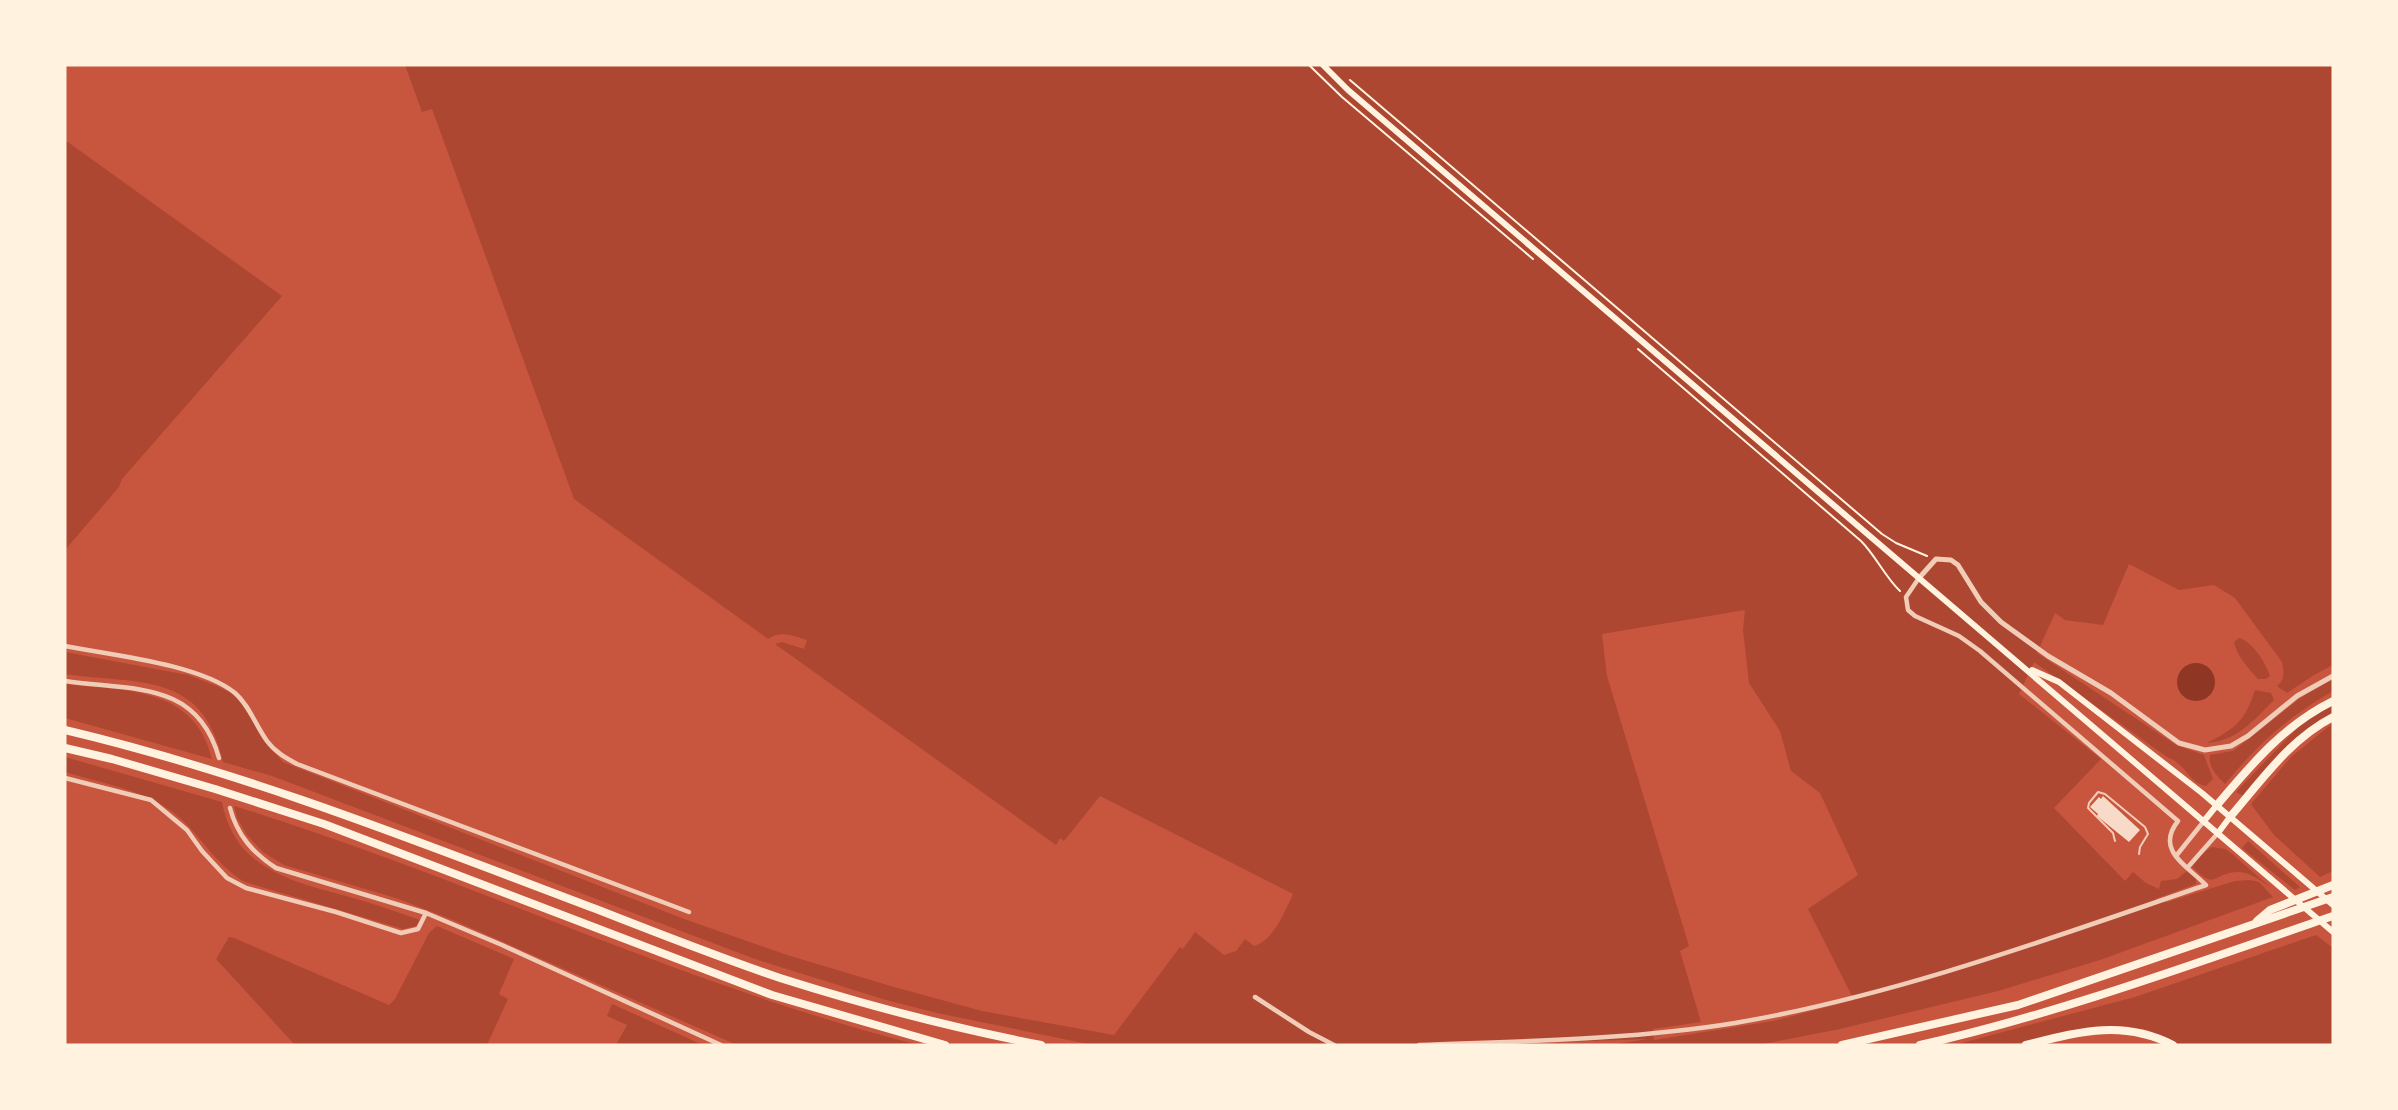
<svg xmlns="http://www.w3.org/2000/svg" width="2398" height="1110" font-family="Roboto,sans-serif">
  <style>
    .green { fill: #ae4732; fill-rule: evenodd }
    .water { fill: #8f3625 }
    .building { fill: #f7dbc8 }
    .lines { fill: none; stroke-linecap: round; stroke-linejoin: round }
    .path { stroke: #fff3e0; stroke-width: 2 }
    .service { stroke: #f1ccb7; stroke-width: 2 }
    .minor { stroke: #f1ccb7; stroke-width: 4.5 }
    .tertiary { stroke: #f1ccb7; stroke-width: 5 }
    .secondary { stroke: #fff3e0; stroke-width: 6 }
    .motorway { stroke: #fff3e0; stroke-width: 8 }
  </style>
  <rect width="100%" height="100%" fill="#c8553d"/>
  <g class="green">
    <path d="M405,65h1928v600l-19,10 -27,18 -10,-7c8,-6 7,-14 5,-24l-47,-64 -21,-13 -35,5 -50,-26 -26,61 -38,-5 -10,-7 -18,40 139,92 28,10 9,24 -7,7c-18,-3 -19,-22 -39,-29l-133,-95 -15,32 82,65 -47,49 71,73 8,-9 13,11 13,6 2,-8 16,-2 11,-9 8,9v5l-41,15 12,3 68,-21 15,-1 9,2 14,15 -173,63 -102,31 -158,38 -82,16h-149l39,-6 -178,6h-377l-156,-32 -51,-13 -131,-41 -483,-183 -49,-14c-20,-92 -84,-77 -158,-88v-22l123,23 29,11 14,7 11,11 17,24 5,13 19,21 401,157 103,36 107,32 88,24 132,24 66,-88 3,2 12,-17 29,23 12,-4 9,-12 9,7c20,-6 31,-35 39,-52l-193,-98 -36,45 -4,-3 -4,7 -281,-201 7,-2 22,7 3,-9c-14,-4 -25,-10 -39,-1l-194,-140 -142,-390 -10,3zM1745,610l-2,20 6,53 31,48 11,40 29,22 38,82 -50,34 46,91 -81,21 -119,19 -1,-11 48,-7 -21,-71 9,-5 -82,-270 -5,-42z"/>
    <path d="M65,140l217,156 -160,183 -3,8 -54,63z"/>
    <path d="M2239,638c13,3 27,25 31,38l-5,3h-7c-10,-11 -21,-23 -24,-37z"/>
    <path d="M2333,678v13c-46,27 -73,51 -108,93 -9,-9 -17,-17 -15,-29l23,-4 66,-52z"/>
    <path d="M65,684c59,7 130,2 147,75l-147,-41z"/>
    <path d="M2255,690l16,3 3,7c-20,20 -37,41 -67,43 29,-15 38,-22 48,-53z"/>
    <path d="M2333,705v8l-41,28 -49,55 -7,-4 64,-67z"/>
    <path d="M2333,723v148l-13,6 -46,-42 -23,-31 40,-47z"/>
    <path d="M65,757l157,45c13,69 73,80 131,96 22,6 44,14 67,22l-4,6 -13,3 -158,-47c-28,-16 -42,-43 -65,-64 -31,-28 -77,-34 -115,-46z"/>
    <path d="M234,806c232,71 450,180 685,239h-182l-284,-125 -57,-22 -112,-33 -21,-13 -16,-17 -10,-17z"/>
    <path d="M2248,841l52,46 -5,3 -53,-42z"/>
    <path d="M2212,847l13,2 6,4 39,34c-9,-6 -20,-15 -31,-15 -27,0 -21,20 -47,-5l10,-14z"/>
    <path d="M437,926l77,33 -15,35 9,5 -21,46h-192l-79,-86 13,-22 5,1 155,67 6,-6 34,-66z"/>
    <path d="M2316,935l17,13v97h-154l-32,-15 -22,-4h-25l-92,19h-54l181,-48z"/>
    <path d="M612,1004l91,41h-87l11,-20 -20,-9z"/>
  </g>
  <circle class="water" cx="2196" cy="682" r="19"/>
  <path class="building" d="M2103,796l37,34 -11,12 -32,-26 1,-2 -8,-7 9,-10 2,2z"/>
  <g class="lines">
    <g class="path">
      <path d="M1309,65l33,32 191,162"/>
      <path d="M1350,80l532,454 14,9 31,13"/>
      <path d="M1638,349l223,192c15,15 24,36 39,50"/>
    </g>
    <path class="service" d="M2115,841l-2,-8 -25,-25 1,-5 9,-11 7,2 40,33 3,7 -8,13 -1,7"/>
    <g class="minor">
      <path d="M65,646c46,9 134,18 170,47 14,12 21,33 32,48 8,11 19,17 30,23l392,148"/>
      <path d="M65,681c65,10 132,-2 154,77"/>
      <path d="M65,778l86,22 36,30 15,21 25,27 19,10 90,24 65,21 17,-4 8,-16"/>
      <path d="M230,808c7,27 23,45 46,60l150,45 76,32 219,100"/>
      <path d="M2176,856l28,-35"/>
      <path d="M2188,867l30,-34"/>
      <path d="M1255,997l54,35 25,13"/>
      <path d="M1419,1045c105,-4 211,-5 316,-22 162,-28 316,-85 471,-138 -20,-20 -51,-35 -28,-64l-198,-170 -21,-15 -44,-20 -7,-6 -2,-13 13,-19"/>
    </g>
    <path class="tertiary" d="M1919,578l17,-19 15,1 7,5 23,37 20,20 47,34 63,37 68,50 26,7 26,-4 17,-10 49,-40 36,-20"/>
    <g class="secondary">
      <path d="M1323,65l25,25 985,842"/>
      <path d="M2032,670l27,12 143,111 131,112"/>
      <path d="M2204,821l13,-16"/>
      <path d="M2218,833l12,-16"/>
    </g>
    <g class="motorway">
      <path d="M65,730c182,43 356,113 531,179 61,24 122,48 184,69 85,27 173,50 261,67"/>
      <path d="M65,748l47,11 103,30 109,35 448,171 173,50"/>
      <path d="M2217,805c34,-40 67,-80 116,-104"/>
      <path d="M2230,817c32,-37 59,-77 103,-100"/>
      <path d="M2257,921l13,-11 63,-25"/>
      <path d="M1842,1045l176,-40 315,-108"/>
      <path d="M1920,1045c141,-32 276,-82 413,-129"/>
      <path d="M2026,1045c52,-13 96,-26 147,0"/>
    </g>
  </g>
  <rect width="2398" height="1110" fill="none" stroke="#fff3e0" stroke-width="133"/>
</svg>
